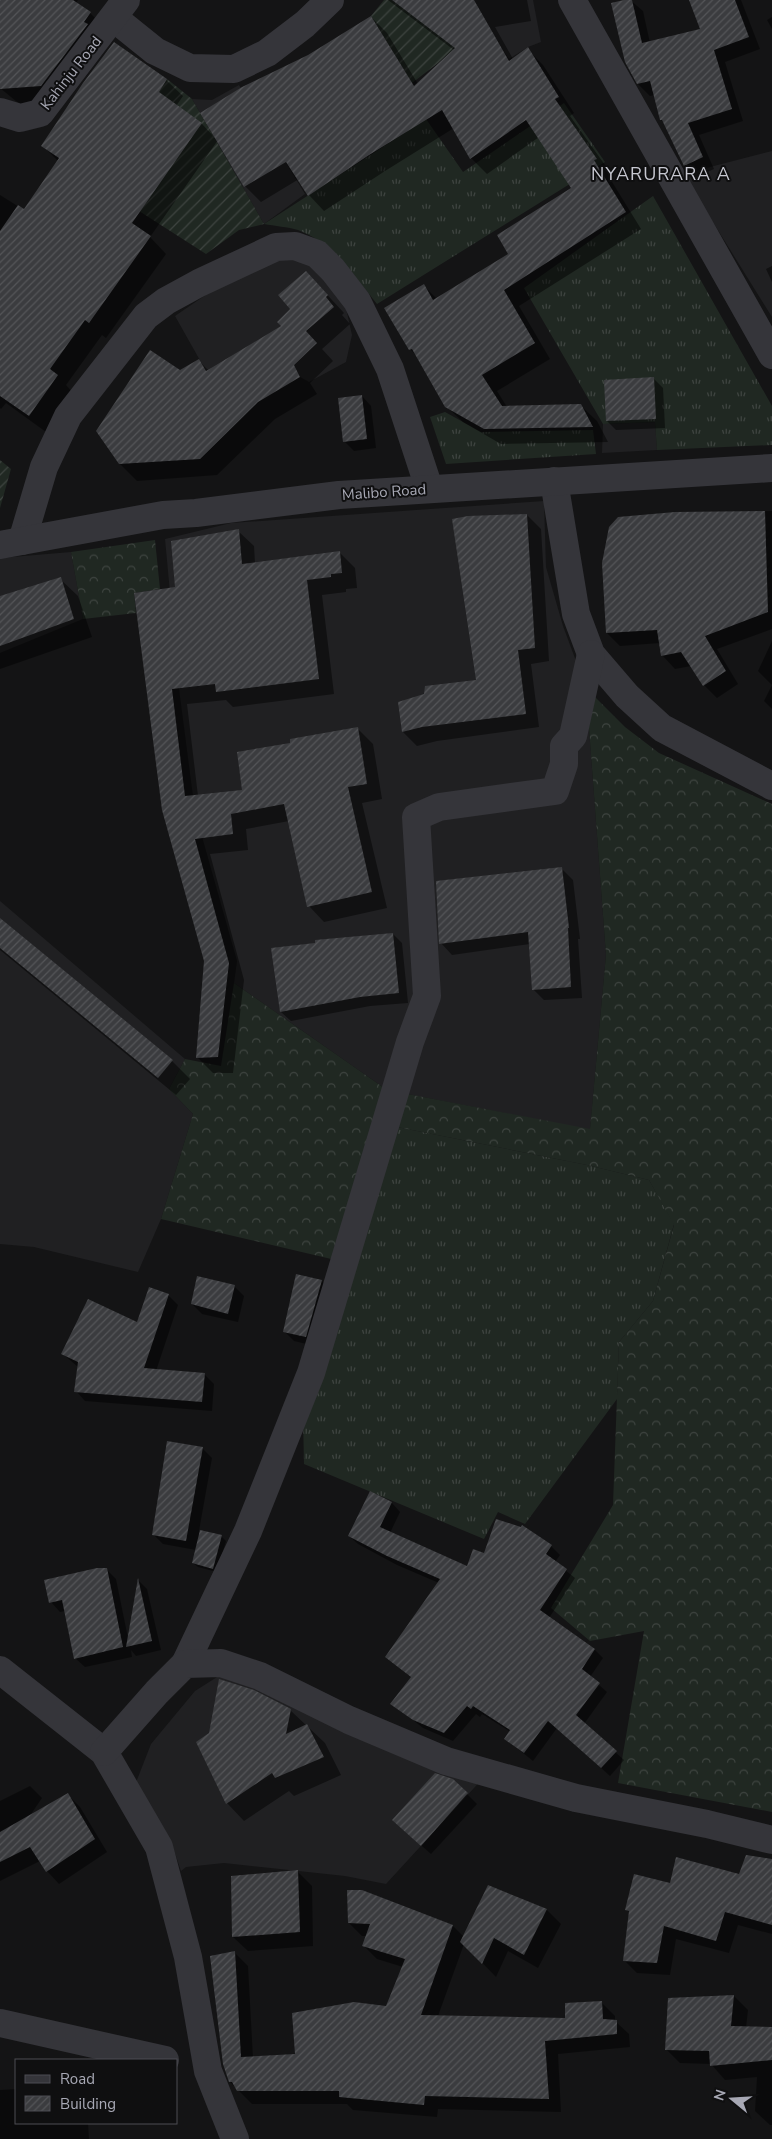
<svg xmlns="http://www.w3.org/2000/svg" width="772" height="2139" font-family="'Nunito Sans',sans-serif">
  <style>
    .built { fill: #202022 }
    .grass { fill: url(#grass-tufts) }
    .forest { fill: url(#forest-crowns) }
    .garden { fill: url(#garden-furrows) }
    .shadow { fill: #0007 }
    .building { fill: url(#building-hatch) }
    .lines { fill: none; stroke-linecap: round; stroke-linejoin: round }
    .minor { stroke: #35353a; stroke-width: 28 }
    .labels { text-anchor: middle; stroke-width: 4; stroke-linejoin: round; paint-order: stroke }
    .street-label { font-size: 15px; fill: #a7a8b4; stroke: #0f0f10 }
    .quarter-label { font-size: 18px; letter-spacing: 1px; fill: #c7c8d1; stroke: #0f0f10 }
  </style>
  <defs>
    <pattern id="grass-tufts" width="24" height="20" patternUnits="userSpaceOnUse" patternTransform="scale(1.25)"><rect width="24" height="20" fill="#202822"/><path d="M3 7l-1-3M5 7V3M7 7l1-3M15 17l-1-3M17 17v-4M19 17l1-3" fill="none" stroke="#3e4440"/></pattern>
    <pattern id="forest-crowns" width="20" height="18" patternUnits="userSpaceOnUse" patternTransform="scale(1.25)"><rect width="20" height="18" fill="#202822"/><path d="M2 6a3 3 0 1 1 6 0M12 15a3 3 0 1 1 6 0" fill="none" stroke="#3e4440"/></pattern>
    <pattern id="garden-furrows" width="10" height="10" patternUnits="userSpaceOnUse" patternTransform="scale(1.25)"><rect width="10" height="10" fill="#202822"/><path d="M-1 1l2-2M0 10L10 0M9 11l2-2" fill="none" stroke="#3e4440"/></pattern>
    <pattern id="building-hatch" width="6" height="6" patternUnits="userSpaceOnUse" patternTransform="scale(1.25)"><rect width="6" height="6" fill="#3b3c3f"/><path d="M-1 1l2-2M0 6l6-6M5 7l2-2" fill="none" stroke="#545558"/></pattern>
  </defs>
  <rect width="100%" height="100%" fill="#141415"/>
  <g class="built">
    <path d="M469,0h64l8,42 -13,5 -19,12z"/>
    <path d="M239,85l66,109 -41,30 -72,-125 20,1z"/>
    <path d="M772,151v166l-89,-143z"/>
    <path d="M273,259h25l14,5 33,40 7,31 -6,27 -37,20 -9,-5 -27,-46 -67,40 -31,-55 76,-52z"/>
    <path d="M655,422l2,28 -55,3 1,-29z"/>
    <path d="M544,501l2,66 17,59 23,62 20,267 -16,175 -203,-40 -153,-107 3,-22 -42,-149 -16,-123 -14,-150 66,-16z"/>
    <path d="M71,552l12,67 -83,34v-95z"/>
    <path d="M0,901l185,158 -16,30 24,25 -32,105 -23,53 -104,-25 -34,-3z"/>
    <path d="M236,1665l249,111 -99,108 -41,-8 -121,-13 -38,4 -5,4 -8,-24 -38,-62 16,-41 44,-53z"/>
  </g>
  <g class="grass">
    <path d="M564,103l41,59 -228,142c-21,-26 -45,-62 -79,-74 -10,-3 -23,-4 -34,-6l162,-105 37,53z"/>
    <path d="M653,196l119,210v39l-115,5 -2,-28 -52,2 -79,-136z"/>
    <path d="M445,412l36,20 112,-2 3,24 -150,10 -16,-47z"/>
    <path d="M387,1125l200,40 62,15 25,44 -21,77 -34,41 -2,57 -92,125 -27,-12 -14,27 -180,-75 -1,-48z"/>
  </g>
  <g class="forest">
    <path d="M155,540l5,49 -26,4 2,20 -53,6 -12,-67z"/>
    <path d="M586,688l39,39 34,26 113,51v1008l-154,-29 26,-152 -54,10 -39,-33 62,-103 6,-163 34,-41 21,-76 -25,-45 -62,-15 -200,-40 -43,137 -183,-43 32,-105 -24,-25 16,-30 36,7 13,-83 153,107 203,39 16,-174z"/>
  </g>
  <g class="garden">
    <path d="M384,0h8l36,27 41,-27 16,20 -47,43 -26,20 -41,-67z"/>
    <path d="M167,79l25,20 72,125 -25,6 -33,24 -109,-70z"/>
    <path d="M0,460l11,9 -11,39z"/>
  </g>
  <g class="shadow">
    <path d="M0,0h78l-2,3 14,10 18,18 -49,72 -37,3 -22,-18z"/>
    <path d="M388,0h139l4,21 -36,6 18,32 14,-10 16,16 31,48 -4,3 42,59 -3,2 32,52 -122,77 31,53 -53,32 10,16 73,-2 17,16 11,21 -107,2 -38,-22 -17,-16 -29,-50 -7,-7 14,-63 13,13 73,-45 63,-66 -34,-51 -52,37 -16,-16 -17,-30 -69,43 -61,40 -15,-16 -10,-16 -38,23 -16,-16 -27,-46 -68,97 16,17 -60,84 -4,-3 -36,50 7,8 -27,39 -40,-29 -5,6 -1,-1v-213l24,15 34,-49 -16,-16 124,-65 17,16 -7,10 26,18 13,14 94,-82 62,-39 16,16 31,51 36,-34z"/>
    <path d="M630,0l13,11 7,32 52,-13 -12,-30h51l19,49 -35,13 18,59 -44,14 15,34 -18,8 -11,-11 -20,-42 -4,-4 -6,-25 -5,1 -12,-12z"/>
    <path d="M772,17v12l-5,-9z"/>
    <path d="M772,266v16l-6,-13z"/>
    <path d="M306,272l38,41 -2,2 8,9 -28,25 11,12 -23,22 7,11 -42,25 -58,56 -80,6 -17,-17 60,-92 18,-12 11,11 74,-45 9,-17z"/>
    <path d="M654,379l9,9 2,40 -49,2 -9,-9z"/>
    <path d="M362,396l9,10 5,42 -22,3 -10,-10z"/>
    <path d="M772,511v118l-55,20 21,35 -21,14 -13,-13 -13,-19 -16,3 -13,-14 -2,-12 -40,3 -13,-13 68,-120z"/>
    <path d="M527,515l14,14 8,132 -18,3 8,63 -102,14 -20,5 -14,-14 74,-51z"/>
    <path d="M238,531l16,15 1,17 84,-11 16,16 2,20 -11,1v3l-24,3 12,99 -101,13 -7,-7 -39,4 11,92 46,-5 48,-47 66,-15 15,15 9,55 -20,4 25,105 -63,14 -15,-16 -20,-85 -43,8 2,21 -38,4 34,126 -11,93h-20l-16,-16 8,-96 -42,-151 14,-222z"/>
    <path d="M60,579l18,17 14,41 -92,32v-72z"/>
    <path d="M772,641v68l-8,-8 8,-16 -14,-14z"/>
    <path d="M561,868l12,12 7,59h-2l4,59 -38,2 -11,-11 -3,-45 -78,11 -11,-12z"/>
    <path d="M0,919l172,142 18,18 -14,16 -176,-145z"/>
    <path d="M393,934l9,9 6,60 -38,3 -79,15 -10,-9z"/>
    <path d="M322,1281l9,10 -16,55 -21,-5 -10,-10z"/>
    <path d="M234,1286l10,10 -6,26 -36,-8 -10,-10z"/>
    <path d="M168,1295l10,10 -22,66 48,3 10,10 -2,27 -127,-10 -9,-10 2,-24 -15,-13 75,-30z"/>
    <path d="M202,1448l10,10 -13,73 22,5 5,5 -9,31 -19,-5 -5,-4 3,-13 -33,-6 -9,-9z"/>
    <path d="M371,1493l21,10 8,9 -10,21 78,35 17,-13 66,-9 9,9 -5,7 20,16 -26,40 46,32 8,8 -13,19 17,15 -23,32 40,36 -14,16 -53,-48 -24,33 -27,-22 5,-7 -29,-18 -2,3 -4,-3 -23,27 -30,-13 -31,-25 20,-25 -25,-21 52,-74 -42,-18 -39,-21 -9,-8z"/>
    <path d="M106,1569l10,10 12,59 10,-58 9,9 14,61 -25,6 -5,-6 1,7 -47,10 -10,-9 -10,-47 -5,1 -9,-10z"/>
    <path d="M290,1710l35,33 16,32 -47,21 -5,-5 -45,30 -17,-18z"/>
    <path d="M453,1780l24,24 -46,50 -27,-24z"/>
    <path d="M30,1786l12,12 -13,19 39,-22 12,12 27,45 -48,32 -12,-13 -7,-10 -40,20v-80z"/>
    <path d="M772,1860v74l-34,-9 -9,28 -53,-14 -6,36 -33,-2 -13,-13 6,-47 -3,-3 44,-26 69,-8z"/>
    <path d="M298,1872l14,14 1,60 -65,5 -15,-14z"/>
    <path d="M489,1887l58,23 14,14 -23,44 -30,-17 -12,26 -32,-33 -26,72 129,4 35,-17 13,13v5l14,13 1,13 -72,7 3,58 -123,-3 -1,8 -84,-7 -6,-6h-95l-22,-22 5,-129 13,13 5,92 44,-3 90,-48 16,-40 -26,-8 -14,-14 4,-9h-5l-13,-13 104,3 11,11z"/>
    <path d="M734,1996l14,14 -2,18h26v97h-2l-15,-14 2,-34 -32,3 -14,-16 -31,-1 -14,-14 4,-50z"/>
    <path d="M16,2089v34h72l1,16h-89v-49z"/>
  </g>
  <g class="building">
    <path d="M0,0h73l18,12 -7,10 4,2 -47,62 -41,3z"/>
    <path d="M392,0h82l35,61 19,-14 31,50 -4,2 42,60 -3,1 32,52 -122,78 31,53 -53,32 20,31 79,-2 12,23 -109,2 -39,-22 -33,-58 -3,1 -25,-42 40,-24 9,16 75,-46 -11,-19 74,-47 -45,-68 -56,39 -28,-49 -73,45 -61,41 -22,-34 -42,25 -44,-74 42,-26 66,-32 63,-39 43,70 41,-38z"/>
    <path d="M624,0h8l10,43 58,-14 -11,-29h46l14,37 -35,13 18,59 -44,14 15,34 -19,9 -22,-46h-2l-10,-39 -13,3 -12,-22 -14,-59z"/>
    <path d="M114,42l53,37 -8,13 43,31 -70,100 19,13 -62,87 -4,-3 -35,49 8,6 -29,41 -29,-20v-165l18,-26 6,4 35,-51 -18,-12 42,-63z"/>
    <path d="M306,271l22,24 -2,2 8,10 -28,24 11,12 -23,22 6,12 -42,25 -58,57 -81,5 -23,-33 54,-81 30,20 19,-11 7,12 75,-45 -4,-4 13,-13 -12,-14z"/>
    <path d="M654,377l2,42 -50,2 -2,-41z"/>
    <path d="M362,395l5,44 -24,3 -5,-44z"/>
    <path d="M765,511l3,101 -63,24 21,35 -23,15 -22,-34 -20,4 -4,-26 -51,3 -4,-70 7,-36 9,-10 57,-5z"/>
    <path d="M527,514l8,134 -17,2 8,64 -104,13 -20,5 -4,-30 26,-8 1,-8 51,-6 -24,-161 16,-3z"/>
    <path d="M239,529l3,35 98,-13 2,22 -11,1v3l-24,3 12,99 -103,13 -1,-8 -43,5 13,107 57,-6 -5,-38 53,-9v-4l68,-12 9,57 -19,3 24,105 -65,15 -23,-103 -53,10 2,20 -38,5 34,124 -11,94 -22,1 8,-97 -42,-151 -28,-217 41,-6 -4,-46z"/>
    <path d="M61,577l13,42 -74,27v-50z"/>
    <path d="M562,867l7,61h-1l3,59 -39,3 -4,-58 -89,12 -3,-63z"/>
    <path d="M0,918l173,142 -15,18 -158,-130z"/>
    <path d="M393,933l6,60 -39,4 -80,15 -9,-64 44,-5v-3z"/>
    <path d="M296,1274l26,6 -16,57 -23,-5z"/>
    <path d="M197,1276l38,9 -7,29 -37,-10z"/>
    <path d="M149,1287l20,7 -25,74 61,5 -3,29 -128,-10 4,-30 -17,-8 27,-55 49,23z"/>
    <path d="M167,1441l36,6 -17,94 -34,-6z"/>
    <path d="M370,1491l22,11 -12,25 87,39 6,-17 11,4 12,-34 25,8 1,-2 30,20 -6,9 21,15 -27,41 55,39 -13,20 18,14 -24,32 41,36 -16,17 -53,-47 -24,32 -20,-14 6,-9 -37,-24 -2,3 -4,-3 -23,27 -31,-13 -23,-16 21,-27 -26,-20 55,-78 -53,-23 -39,-20z"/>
    <path d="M200,1530l22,5 -9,34 -21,-6z"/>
    <path d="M97,1568h10l16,79 -49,12 -12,-59 -13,3 -5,-23z"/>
    <path d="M138,1578l14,63 -26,6z"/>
    <path d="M219,1679l35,11 37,19 -5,25 21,-10 17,33 -49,21 -3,-5 -46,31 -30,-62 13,-9z"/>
    <path d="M435,1773l18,6 15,14 -47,53 -29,-26z"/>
    <path d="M68,1793l27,46 -49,33 -16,-25 -30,15v-30z"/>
    <path d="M746,1855l26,4v66l-47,-13 -9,29 -52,-15 -7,37 -34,-2 6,-50 -4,-1 9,-36 36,9 6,-26 63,17z"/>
    <path d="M298,1870l2,62 -68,5 -1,-61z"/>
    <path d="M488,1885l59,24 -23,46 -30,-17 -12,26 -22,-22z"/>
    <path d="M347,1890h15l91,35 -32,90 144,3v-15l37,-2 1,18 14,1v14l-72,7 4,58 -124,-3 -1,9 -85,-8v-6h-102l-5,-9h-3l-6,-18 -13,-108 25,-5 6,106 54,-3 -3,-41 62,-11 32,4 19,-47 -43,-13 8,-22 -22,-1z"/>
    <path d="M734,1995l-3,31 41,1v33l-62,6 -1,-15 -44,-1 3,-52z"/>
  </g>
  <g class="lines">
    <g class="minor">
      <path d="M572,0l200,355"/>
      <path d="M114,18l41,33 35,17 44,1 33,-16 38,-29 25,-24"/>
      <path d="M0,112l20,6 20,-5 86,-113"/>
      <path d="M554,481l22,133 15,40 36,42 35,32 110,58"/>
      <path d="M22,541l22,-74 24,-51 78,-100 20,-15 33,-18 77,-36 19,-1 22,8 16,16 24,31 33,68 39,119"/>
      <path d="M0,545l163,-30 33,-2 143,-18 433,-27"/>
      <path d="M185,1664l63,-133 63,-158 99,-331 17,-46 -11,-179 23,-10 116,-16 9,-27v-18l9,-10 18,-82"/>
      <path d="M0,1670l104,82 55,95 29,110 20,114 27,68"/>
      <path d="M104,1752l53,-60 28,-28 36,-1 39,13 89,44 97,41 130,37 131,26 65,16"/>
      <path d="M0,2023l165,37"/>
    </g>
  </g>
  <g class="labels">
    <g class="street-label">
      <text transform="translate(71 73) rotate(-52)" y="5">Kahinju Road</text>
      <text transform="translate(384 492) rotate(-4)" y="5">Malibo Road</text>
    </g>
    <g class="quarter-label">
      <text x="661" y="180">NYARURARA A</text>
    </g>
  </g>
  <rect x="15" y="2059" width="162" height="65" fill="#0f0f10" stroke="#4c4c52"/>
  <rect x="25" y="2075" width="25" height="8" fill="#35353a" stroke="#4c4c52"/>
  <text x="60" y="2084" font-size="15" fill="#a7a8b4">Road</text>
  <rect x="25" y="2096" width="25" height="15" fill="url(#building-hatch)" stroke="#4c4c52"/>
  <text x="60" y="2109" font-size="15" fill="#a7a8b4">Building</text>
  <g transform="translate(732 2099) rotate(288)" stroke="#0f0f10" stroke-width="4" paint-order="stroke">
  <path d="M0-4L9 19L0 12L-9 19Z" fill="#a7a8b4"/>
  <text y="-8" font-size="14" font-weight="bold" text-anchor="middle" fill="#a7a8b4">N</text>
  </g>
</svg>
